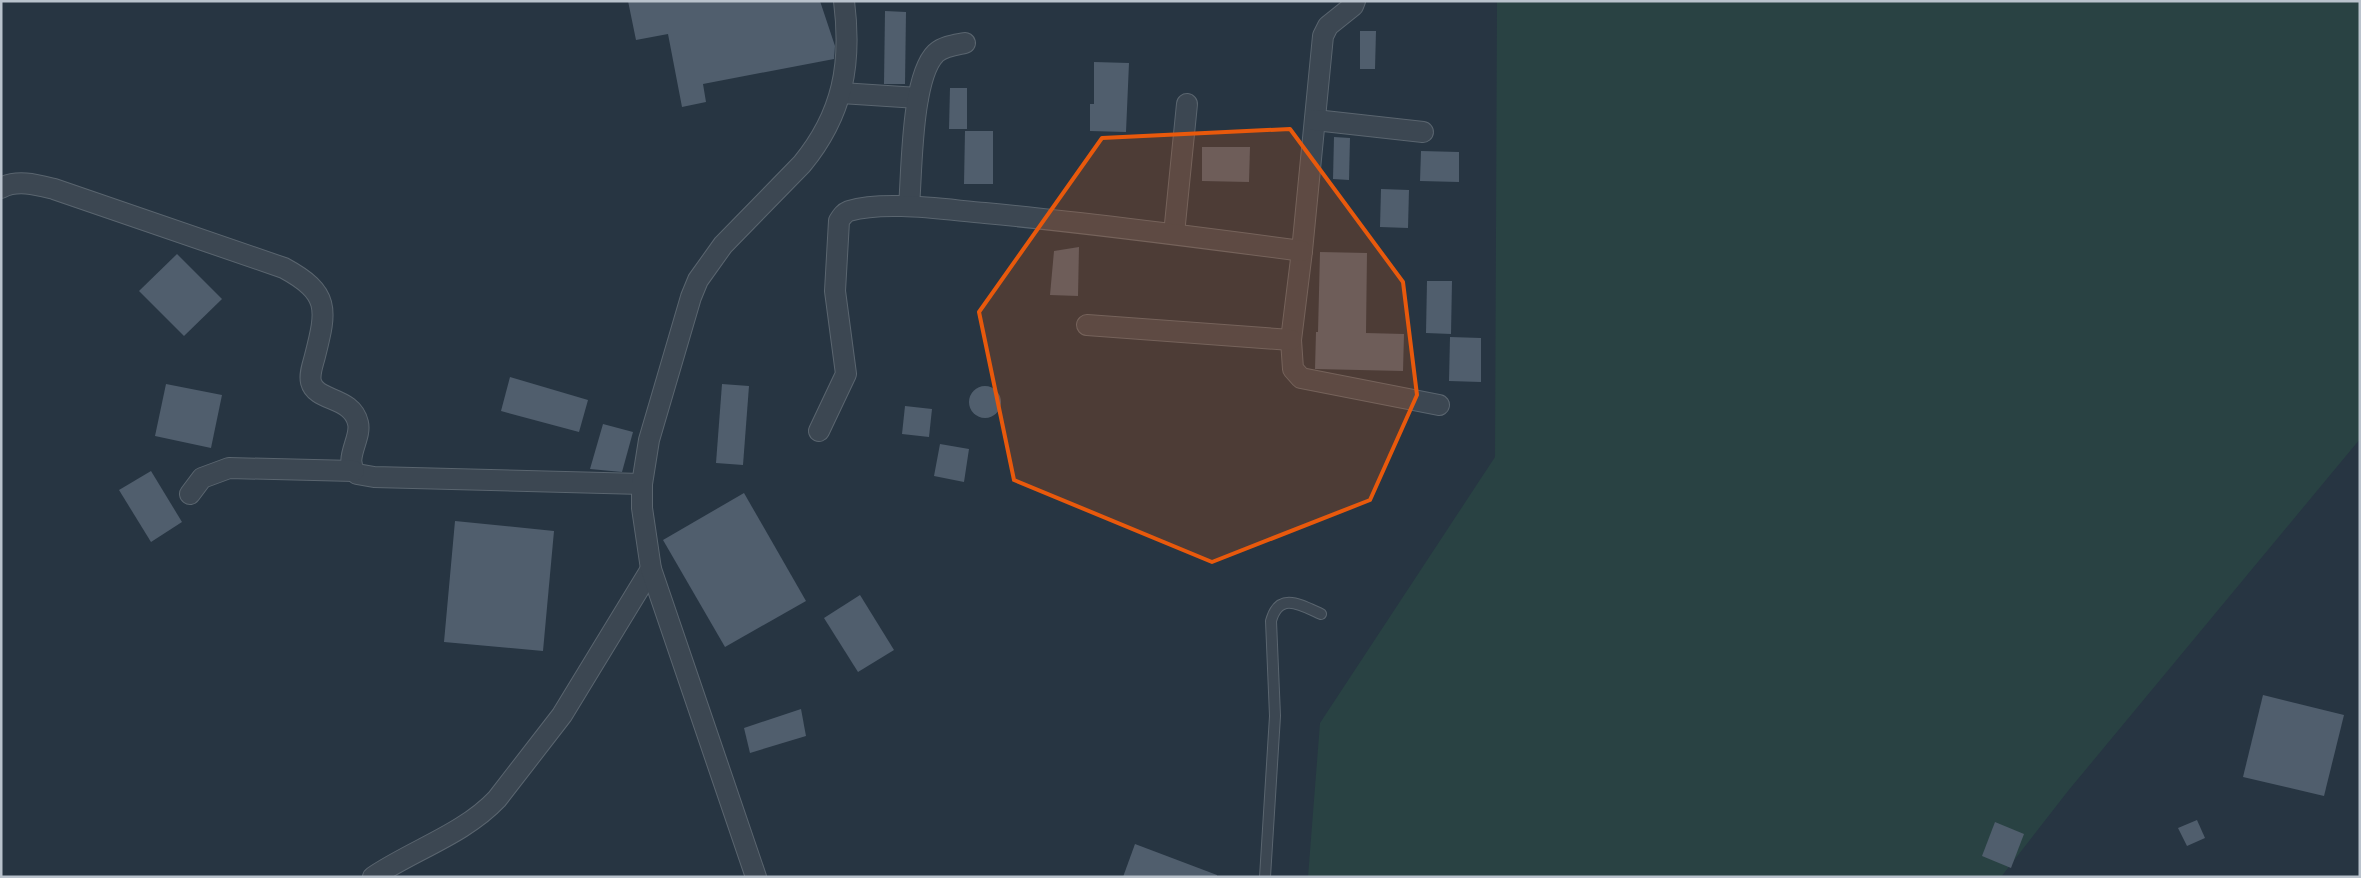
<svg xmlns="http://www.w3.org/2000/svg" width="2361" height="878" font-family="'PT Sans',sans-serif">
  <style>
    .grass { fill: #294243 }
    .building { fill: #505e6d }
    .lines { fill: none; stroke-linecap: round; stroke-linejoin: round }
    .lane-casing { stroke: #5a656f; stroke-width: 12 }
    .street-casing { stroke: #5a656f; stroke-width: 22 }
    .lane { stroke: #3c4752; stroke-width: 10 }
    .street { stroke: #3c4752; stroke-width: 20 }
    .marked { fill: #e8590c; fill-opacity: 0.2; stroke: #e8590c; stroke-width: 4; stroke-linejoin: round }
  </style>
  <rect width="100%" height="100%" fill="#273542"/>
  <path class="grass" d="M1497,1h863v438l-292,352 -67,86h-693l12,-154 175,-266z"/>
  <g class="building">
    <path d="M628,1h192l15,45 -1,13 -131,25 3,18 -24,5 -14,-73 -32,6z"/>
    <path d="M885,11l21,1 -1,72h-21z"/>
    <path d="M1360,31h16l-1,38h-15z"/>
    <path d="M1094,62l35,1 -3,69 -36,-1v-27h4z"/>
    <path d="M950,88h17v41h-18z"/>
    <path d="M965,131h28v53h-29z"/>
    <path d="M1334,137l16,1 -1,42 -16,-1z"/>
    <path d="M1202,147h48l-1,35 -47,-1z"/>
    <path d="M1421,151l38,1v30l-39,-1z"/>
    <path d="M1381,189l28,1 -1,38 -28,-1z"/>
    <path d="M1079,247l-1,49 -28,-1 4,-44z"/>
    <path d="M1320,252l47,1 -1,80 38,1 -1,37 -88,-2 1,-37h2z"/>
    <path d="M177,254l45,45 -38,37 -45,-45z"/>
    <path d="M1427,281h25l-1,53 -25,-1z"/>
    <path d="M1450,337l31,1v44l-32,-1z"/>
    <path d="M510,377l78,23 -9,32 -78,-21z"/>
    <path d="M166,384l56,11 -11,53 -56,-12z"/>
    <path d="M722,384l27,2 -6,79 -27,-2z"/>
    <circle cx="985" cy="402" r="16"/>
    <path d="M905,406l27,3 -3,28 -27,-3z"/>
    <path d="M603,424l30,8 -11,40 -32,-3z"/>
    <path d="M940,444l29,5 -5,33 -30,-6z"/>
    <path d="M151,471l31,51 -31,20 -32,-52z"/>
    <path d="M744,493l62,108 -81,46 -62,-107z"/>
    <path d="M455,521l99,10 -11,120 -99,-9z"/>
    <path d="M860,595l34,55 -36,22 -34,-54z"/>
    <path d="M2263,695l81,20 -20,81 -81,-19z"/>
    <path d="M801,709l5,27 -56,17 -6,-25z"/>
    <path d="M2197,820l8,18 -18,8 -9,-18z"/>
    <path d="M1995,822l29,12 -13,34 -29,-12z"/>
    <path d="M1135,844l82,31v2h-94z"/>
  </g>
  <g class="lines">
    <defs>
      <path id="lane" d="M1265,877l10,-161 -4,-95c8,-30 30,-16 50,-7"/>
      <g id="street">
        <path d="M1355,1l-2,5 -25,20 -5,10 -21,215 -11,89 2,29 8,9 138,27"/>
        <path d="M841,93l77,5"/>
        <path d="M1315,120l108,12"/>
        <path d="M1,188c16,-9 37,-3 53,1l230,79c46,25 43,41 31,88 -2,8 -6,18 -4,26 5,20 41,14 47,41 4,16 -16,37 -1,51l17,3 268,7"/>
        <path d="M909,206c3,-34 2,-129 27,-153 8,-7 19,-8 29,-10"/>
        <path d="M1174,234l13,-130"/>
        <path d="M1087,325l204,15"/>
        <path d="M819,431l27,-57 -11,-83 4,-70c3,-5 5,-8 10,-10 37,-11 98,-1 136,2 106,10 212,24 317,38"/>
        <path d="M190,494l12,-16 27,-10 125,3"/>
        <path d="M373,877c40,-27 91,-43 124,-78l65,-84 89,-146"/>
        <path d="M756,877l-105,-308 -9,-61v-24l7,-44 42,-143 7,-17 25,-35 79,-81c41,-50 50,-100 42,-163"/>
      </g>
    </defs>
    <use href="#lane" class="lane-casing"/>
    <use href="#street" class="street-casing"/>
    <use href="#lane" class="lane"/>
    <use href="#street" class="street"/>
  </g>
  <path class="marked" d="M1290,129l113,153 14,113 -47,105 -158,62 -198,-82 -35,-168 123,-174z"/>
  <rect width="2361" height="878" fill="none" stroke="#b9c2cc" stroke-width="5"/>
</svg>
